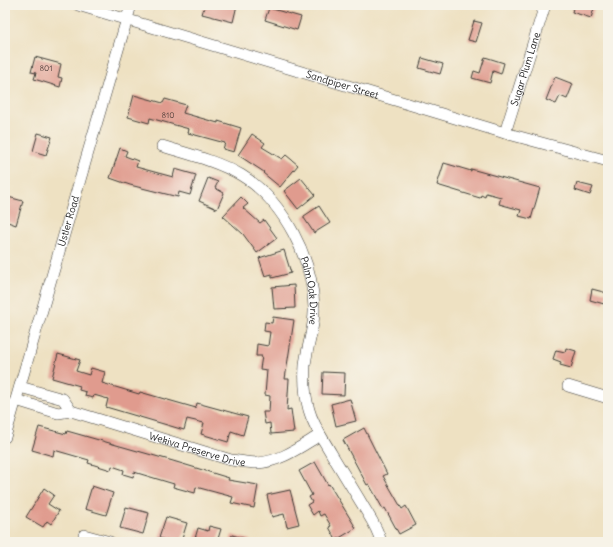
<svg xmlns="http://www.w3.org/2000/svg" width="613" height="547" font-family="Delius,sans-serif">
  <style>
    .building { fill: #e09b8e }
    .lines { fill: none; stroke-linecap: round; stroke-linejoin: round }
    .minor-casing { stroke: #3c3a35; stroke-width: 12 }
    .minor { stroke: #fff; stroke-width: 11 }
    .labels { text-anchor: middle; stroke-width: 3; stroke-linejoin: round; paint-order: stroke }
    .number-label { font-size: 8px; fill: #4d3c38 }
    .street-label { font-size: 10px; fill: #1c1c1c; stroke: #f7f3e8 }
  </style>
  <rect width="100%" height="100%" fill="#f7f3e8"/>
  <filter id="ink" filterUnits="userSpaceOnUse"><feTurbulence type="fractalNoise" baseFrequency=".025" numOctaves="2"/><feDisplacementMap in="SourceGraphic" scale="8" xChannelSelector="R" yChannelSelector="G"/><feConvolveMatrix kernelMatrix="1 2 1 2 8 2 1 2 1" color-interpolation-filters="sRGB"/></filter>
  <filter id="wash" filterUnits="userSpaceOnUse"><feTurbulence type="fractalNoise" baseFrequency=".012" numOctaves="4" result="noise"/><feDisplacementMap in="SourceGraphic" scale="16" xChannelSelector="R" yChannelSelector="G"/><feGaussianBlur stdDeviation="0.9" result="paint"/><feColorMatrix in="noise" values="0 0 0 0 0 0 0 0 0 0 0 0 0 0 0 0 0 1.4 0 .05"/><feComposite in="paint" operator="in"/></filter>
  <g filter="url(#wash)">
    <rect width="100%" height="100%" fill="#eee1c2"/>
    <g id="blocks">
      <g class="building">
        <path d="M205,5h18l7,2v-2h7l-4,17 -31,-8z"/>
        <path d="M574,5h21l-4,13 -19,-6z"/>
        <path d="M269,8l32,9 -4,13 -32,-10z"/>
        <path d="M474,21l8,2 -6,19 -8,-2z"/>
        <path d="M35,57l26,7 -3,13 4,1 -2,9 -26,-8 2,-6 -5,-1z"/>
        <path d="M485,57l19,6 -3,11 -8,-3 -3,12 -18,-5 2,-7 6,2z"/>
        <path d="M422,58l21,6 -3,10 -21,-6z"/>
        <path d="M555,77l18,7 -6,15 -7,-3 -4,8 -10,-4z"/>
        <path d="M134,95l29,8 2,-4 21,6 -3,8 35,10v-2l23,7 -7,24 -11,-3 2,-6 -37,-10 1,-4 -39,-11 -1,5 -21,-6z"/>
        <path d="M38,133l14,4 -6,18 -13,-4z"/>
        <path d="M252,134l13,9 -3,4 20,12 4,-4 12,10 -18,22 -17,-14 1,-1 -26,-17z"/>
        <path d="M120,148l7,3 -2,5 13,5 -2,6 37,10 2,-8 21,6 -6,20 -11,-3 -1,5 -48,-12 -20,-7z"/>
        <path d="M444,163l27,8v-2l69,19 -9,31 -12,-3 2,-6 -22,-6 2,-7 -15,-4 -1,4 -4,-2 -1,3 -43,-13z"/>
        <path d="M208,178l10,4 -3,6 9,5 -7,16 -18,-8z"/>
        <path d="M301,178l14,17 -17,14 -14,-18z"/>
        <path d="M577,183l16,4 -3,8 -15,-5z"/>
        <path d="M8,197l15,4 -7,24 -11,-4v-14z"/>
        <path d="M241,197l7,7 -5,4 17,15 4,-3 13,18 -20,15 -14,-19 -20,-18z"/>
        <path d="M319,206l11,17 -16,10 -10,-15v-2z"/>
        <path d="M284,250l7,23 -19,5v-4l-7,2 -6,-18z"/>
        <path d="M294,285l1,23 -21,1 -2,-22z"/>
        <path d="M592,289l15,4 -3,11 -14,-4z"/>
        <path d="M273,317l21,3 -9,59h4l-2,31 4,-1 3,23 -23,2 -1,-11 -5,1 -2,-12h6l1,-16 -5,-1 2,-25 -7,-1 2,-13h-6l1,-12 11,2 2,-14 -6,-1 1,-9 7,1z"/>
        <path d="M566,348l10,3 -5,17 -11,-3 1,-3 -8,-3 3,-9 9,2z"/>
        <path d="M58,354l22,6 -4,11 13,4 2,-7 14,4 -3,11 37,11 1,-2 56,16 1,-5 51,14 -5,18 -12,-4 -3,11 -27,-8 3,-11 -17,-4 -3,11 -78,-23 2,-8 -14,-4 -1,3 -8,-2 1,-4 -7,-2 1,-4 -28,-8z"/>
        <path d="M323,372l22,1 -1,22 -22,-1z"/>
        <path d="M350,399l6,22 -20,5 -5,-22z"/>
        <path d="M39,427l27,7 1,-3 106,30 56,17 -1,2 30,5 -4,23 -23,-5 2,-6 -37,-10 -1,6 -22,-6 1,-3 -40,-12 -1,5 -10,-3 1,-4 -12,-4 -1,4 -23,-7 1,-3 -35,-10 -1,6 -21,-6z"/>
        <path d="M364,428l23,46 -4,2 19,33 4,-3 10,19 -17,9 -14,-26 -2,1 -14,-25 -2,1 -24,-45z"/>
        <path d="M315,462l13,23 1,-1 27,44 -20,12 -7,-13 2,-1 -7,-12 -4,2 -2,-5 -5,4 -6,-10 5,-3 -3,-5 3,-2 -13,-24z"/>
        <path d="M92,486l21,7 -7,22 -21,-6z"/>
        <path d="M44,488l10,7 -6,9 11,7 -8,13 -4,-3 -4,6 -17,-10z"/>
        <path d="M290,490l9,34 -12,3 -3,-13 -12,3 -5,-22z"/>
        <path d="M126,507l23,6 -6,21 -23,-6z"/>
        <path d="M166,517l21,6 -6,19h-9l-13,-4z"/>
        <path d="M209,526l12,3 -4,13h-23l4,-14 10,3z"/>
        <path d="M232,535l18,5v2h-20z"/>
      </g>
    </g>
  </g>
  <g filter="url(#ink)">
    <use href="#blocks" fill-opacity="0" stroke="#3c3a35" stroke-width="1"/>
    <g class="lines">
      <defs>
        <g id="minor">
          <path id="s1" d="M78,5l427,128 103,28"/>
          <path id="s2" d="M505,133l40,-128"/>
          <path id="s3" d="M162,146c26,8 55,15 79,29 43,26 72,84 73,133 1,19 -7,38 -9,57 -1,14 0,31 4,45 4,15 14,29 22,43 10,17 21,34 31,51 7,12 16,24 19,38"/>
          <path d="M568,386l40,12"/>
          <path d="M20,387l43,12 8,12"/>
          <path id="s4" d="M16,400l42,13 13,-2 160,49c9,1 18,3 26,3 23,-1 43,-16 63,-28"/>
          <path id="s5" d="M5,437l126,-432"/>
          <path d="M84,535l26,7"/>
        </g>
      </defs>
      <use href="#minor" class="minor-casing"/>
      <use href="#minor" class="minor"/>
    </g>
  </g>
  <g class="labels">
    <g class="number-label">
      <text x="46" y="71">801</text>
      <text x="168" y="118">810</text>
    </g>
    <g class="street-label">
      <text dy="4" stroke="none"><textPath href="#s2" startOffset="67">Sugar Plum Lane</textPath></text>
      <text dy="4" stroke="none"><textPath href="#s1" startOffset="276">Sandpiper Street</textPath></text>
      <text dy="4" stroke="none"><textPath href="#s5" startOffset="225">Ustler Road</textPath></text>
      <text dy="4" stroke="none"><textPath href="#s3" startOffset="224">Palm Oak Drive</textPath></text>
      <text dy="4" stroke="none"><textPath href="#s4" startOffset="189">Wekiva Preserve Drive</textPath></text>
    </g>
  </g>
  <rect width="613" height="547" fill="none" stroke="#f7f3e8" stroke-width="20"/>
</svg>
